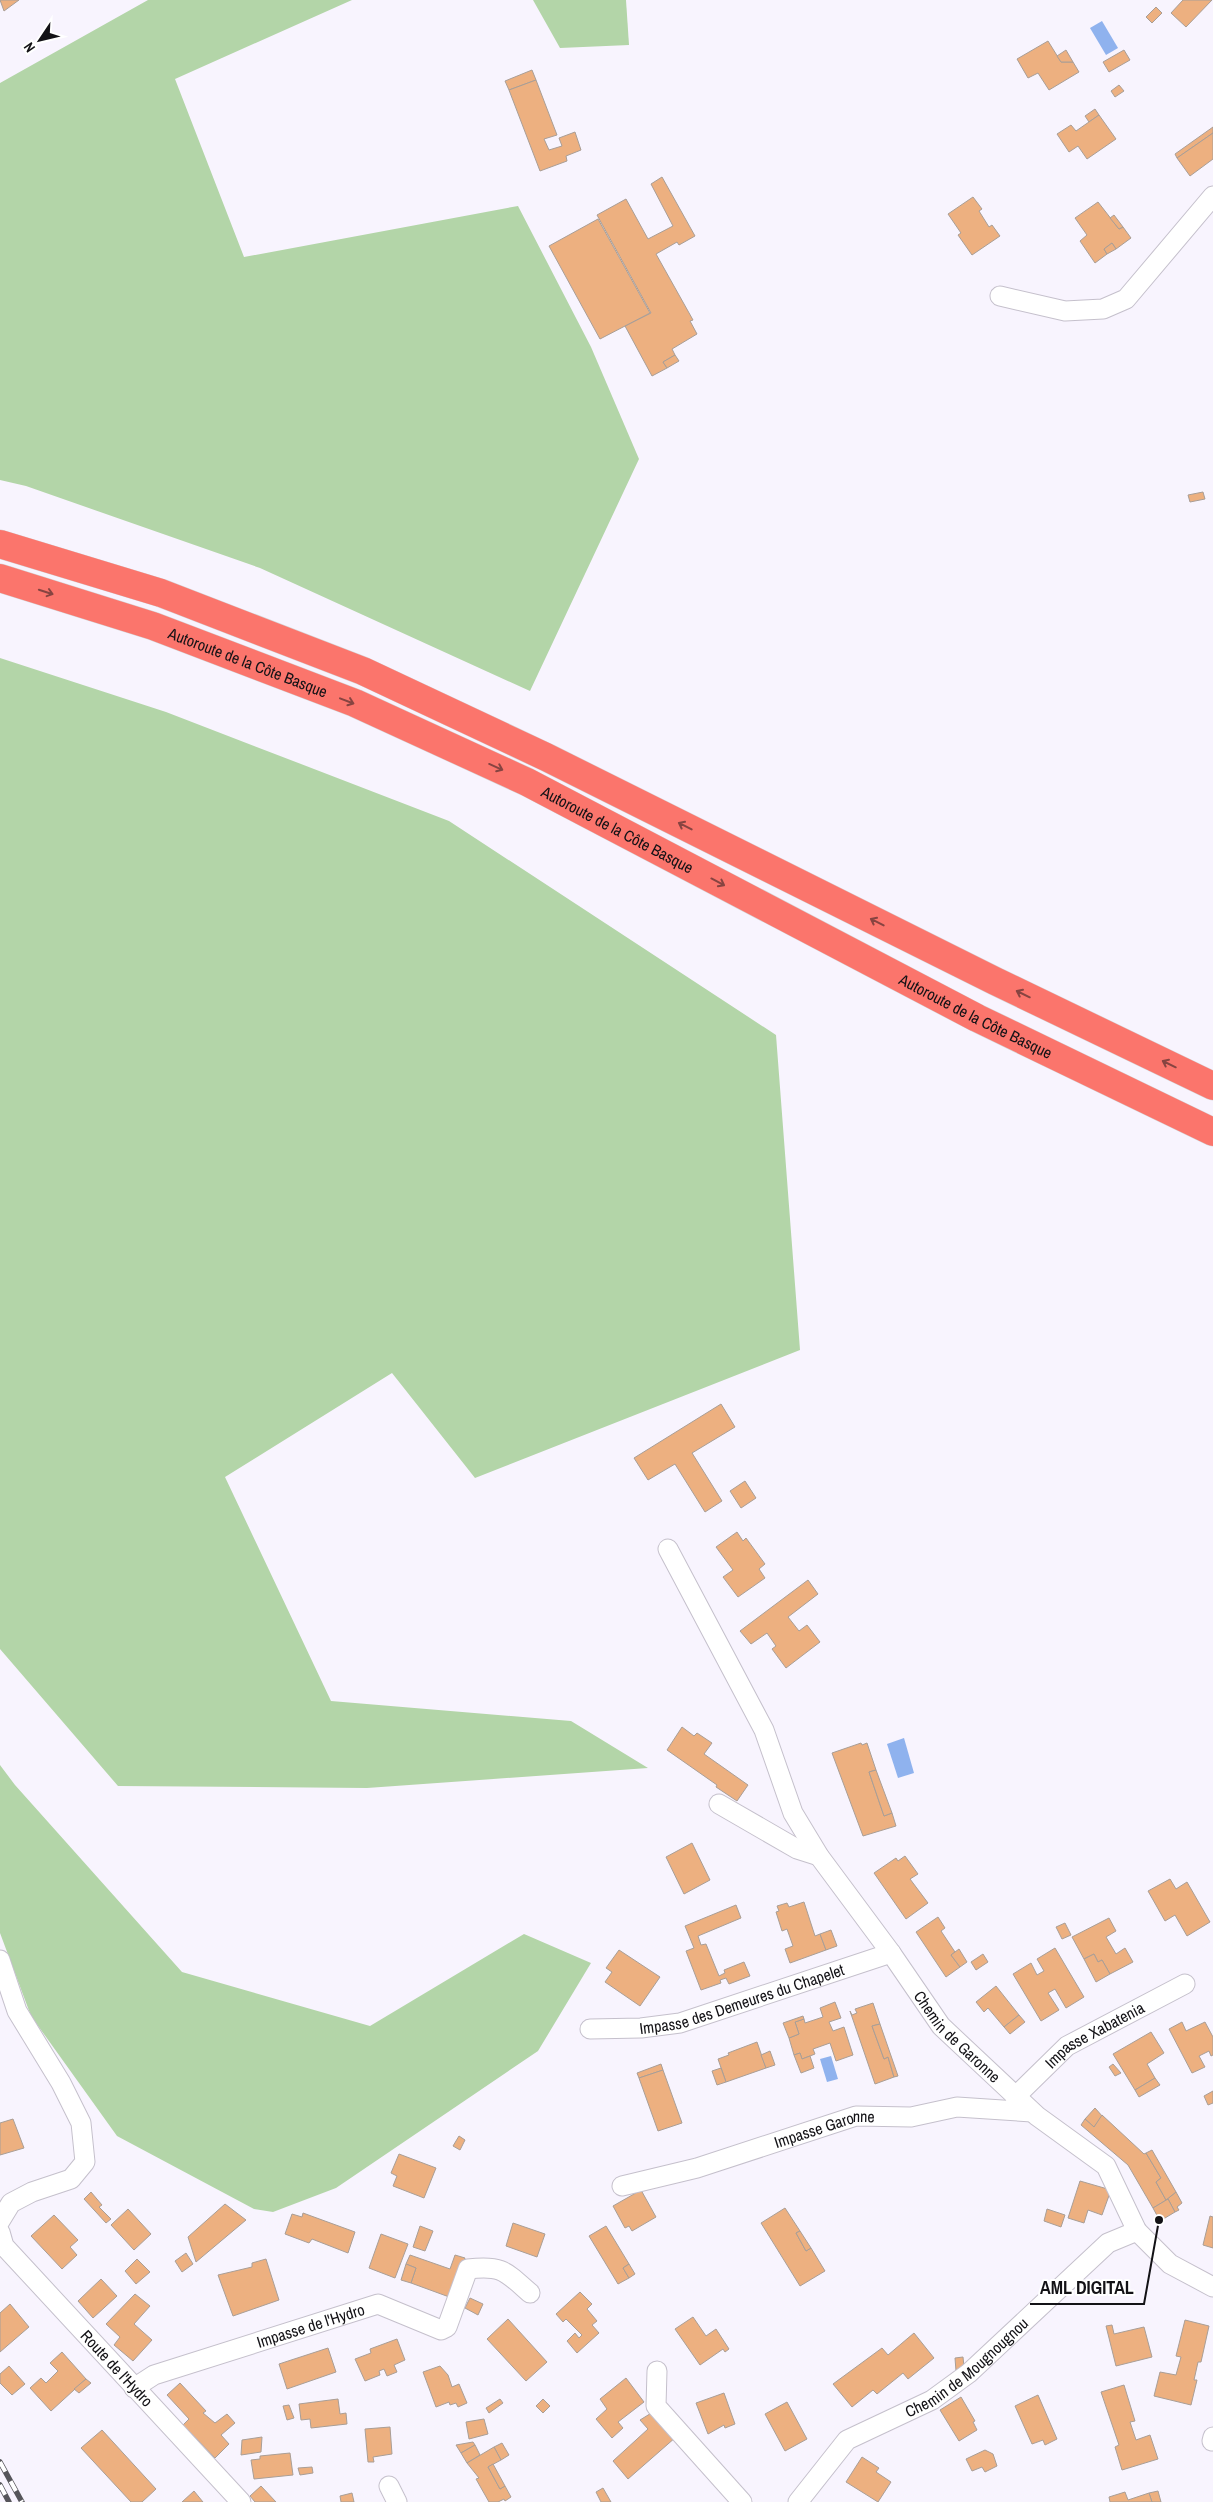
<svg xmlns="http://www.w3.org/2000/svg" width="1213" height="2502" font-family="'Archivo Narrow',sans-serif">
  <style>
    .green { fill: #b3d5a8 }
    .water { fill: #8fb2ee }
    .building { fill: #edb080; stroke: #a99e96 }
    .lines { fill: none; stroke-linecap: round; stroke-linejoin: round }
    .minor-casing { stroke: #c5c0cc; stroke-width: 21 }
    .highway-casing { stroke: #d5d4d5; stroke-width: 29 }
    .minor { stroke: #fff; stroke-width: 19 }
    .highway { stroke: #fb756c; stroke-width: 28 }
    .rail-casing { stroke: #56555a; stroke-width: 5.5 }
    .rail { stroke: #fff; stroke-width: 4; stroke-dasharray: 11; stroke-linecap: butt }
    .oneway { stroke: #874441 }
    .labels { text-anchor: middle; stroke-width: 4; stroke-linejoin: round; paint-order: stroke }
    .street-label { font-size: 16px; fill: #131216; stroke: #fff }
    .leader { fill: none; stroke: #131216; stroke-width: 2 }
    .callout-dot { fill: #131216; stroke: #fff; stroke-width: 2 }
    .callout-label { font-size: 18px; text-anchor: middle; font-weight: bold; fill: #131216; stroke: #fff; stroke-width: 4; stroke-linejoin: round; paint-order: stroke }
  </style>
  <rect width="100%" height="100%" fill="#f8f4fe"/>
  <g class="green">
    <path d="M148,0h204l-177,79 69,178 274,-51 73,141 48,112 -109,232 -270,-123 -234,-82 -26,-6v-397z"/>
    <path d="M533,0h93l3,45 -69,3z"/>
    <path d="M0,658l166,54 283,109 327,214 24,315 -325,128 -83,-105 -167,104 106,224 240,20 77,47 -281,20 -249,-2 -118,-137z"/>
    <path d="M0,1765l15,20 167,187 188,54 154,-92 67,29 -53,88 -202,137 -63,24 -19,-3 -137,-73 -86,-120 -31,-83z"/>
  </g>
  <g class="water">
    <path d="M1102,21l16,27 -12,7 -16,-27z"/>
    <path d="M904,1738l10,35 -16,5 -11,-34z"/>
    <path d="M831,2056l7,23 -11,3 -7,-23z"/>
  </g>
  <g class="building">
    <path d="M0,0h19l-15,11z"/>
    <path d="M1183,0h29l-26,27 -15,-14z"/>
    <path d="M1156,7l6,6 -10,10 -6,-6z"/>
    <path d="M1048,41l13,21h12l6,10 -30,18 -11,-17 -10,5 -11,-19z"/>
    <path d="M1066,50l7,12h-12l-4,-6z"/>
    <path d="M1124,50l6,10 -21,12 -6,-10z"/>
    <path d="M532,70l4,10 -27,10 -4,-9z"/>
    <path d="M536,80l21,55 -13,4 5,11 13,-4 -3,-8 16,-6 6,18 -15,6 1,5 -27,10 -31,-81z"/>
    <path d="M1119,85l5,6 -9,6 -4,-6z"/>
    <path d="M1095,109l4,6 -10,7 -4,-6z"/>
    <path d="M1099,115l17,24 -29,20 -9,-13 -9,6 -12,-18 14,-9 5,6z"/>
    <path d="M1213,127v6l-36,25 -2,-4z"/>
    <path d="M1213,133v26l-23,17 -13,-18z"/>
    <path d="M662,177l33,59 -16,9 -2,-3 -21,12 37,66 -3,1 7,13 -25,15 3,6 -12,7 4,6 -15,8 -27,-50 26,-13 -54,-98 29,-16 22,40 25,-13 -22,-42z"/>
    <path d="M973,197l9,12 -3,2 10,16 3,-2 8,11 -28,19 -14,-20 3,-2 -13,-19z"/>
    <path d="M1098,202l21,27 4,-2 8,11 -15,11 -4,-6 -8,6 3,5 -12,9 -15,-22 7,-6 -12,-17z"/>
    <path d="M1114,215l9,12 -4,2 -9,-11z"/>
    <path d="M598,219l52,94 -50,26 -51,-93z"/>
    <path d="M1112,243l4,6 -9,5 -3,-5z"/>
    <path d="M675,355l4,6 -12,7 -4,-6z"/>
    <path d="M1203,492l2,7 -15,3 -2,-7z"/>
    <path d="M721,1404l14,23 -43,26 30,48 -17,11 -30,-48 -27,16 -14,-22z"/>
    <path d="M745,1481l11,17 -15,10 -11,-17z"/>
    <path d="M737,1532l6,9 3,-3 19,26 -6,5 6,9 -27,19 -15,-20 10,-7 -17,-23z"/>
    <path d="M808,1580l10,14 -30,23 11,14 8,-6 13,17 -34,26 -14,-19 4,-3 -9,-13 -16,11 -11,-13z"/>
    <path d="M682,1727l12,9 3,-3 15,10 -8,11 44,31 -11,16 -21,-14 1,-2 -50,-35z"/>
    <path d="M861,1743l1,2 5,-2 9,27 -7,2 15,44 8,-3 4,13 -33,10 -31,-83z"/>
    <path d="M876,1770l16,43 -8,3 -15,-44z"/>
    <path d="M692,1843l18,37 -26,14 -18,-37z"/>
    <path d="M905,1856l13,18 -8,5 18,24 -22,16 -32,-46 22,-15 2,3z"/>
    <path d="M1170,1879l6,10 11,-7 23,40 -23,14 -12,-21 -10,6 -17,-30z"/>
    <path d="M804,1902l11,34 5,-2 6,16 -36,13 -5,-14 8,-3 -6,-17 -5,2 -6,-19 3,-1 -2,-5 10,-3 2,4z"/>
    <path d="M736,1905l5,13 -43,18 3,9 5,-1 13,32 6,-3 -1,-3 20,-8 6,14 -21,8 -3,-6 -6,2 1,3 -20,7 -15,-39 8,-3 -9,-22z"/>
    <path d="M938,1917l7,11 -4,3 14,21 -4,3 9,12 -14,10 -30,-45z"/>
    <path d="M1109,1918l7,13 -10,6 10,17 9,-6 8,14 -23,12 -8,-14 -4,2 -4,-8 -10,5 -12,-22z"/>
    <path d="M1065,1923l6,12 -9,4 -6,-12z"/>
    <path d="M831,1930l6,16 -11,4 -6,-16z"/>
    <path d="M1055,1948l29,49 -18,11 -11,-19 -7,4 11,17 -18,11 -28,-47 18,-11 6,12 7,-4 -7,-12z"/>
    <path d="M959,1949l8,13 -7,5 -9,-12z"/>
    <path d="M619,1950l41,27 -20,29 -35,-24 7,-10 -6,-4z"/>
    <path d="M983,1954l5,8 -12,8 -5,-8z"/>
    <path d="M1094,1954l4,8 4,-2 8,14 -14,8 -12,-23z"/>
    <path d="M996,1986l23,29 -15,12 -16,-19 -4,4 -8,-10z"/>
    <path d="M835,2002l6,16 -12,4 4,9 11,-4 9,28 -17,6 -6,-18 -17,6 2,5 -5,2 -8,3 -2,-6 -6,2 -5,-17 10,-4 -4,-12 9,-3 1,4 18,-6 -3,-9z"/>
    <path d="M873,2003l7,21 -8,2 12,33 4,-2 6,20 -19,7 -25,-73 2,4 5,-2 -2,-4z"/>
    <path d="M1019,2015l6,7 -15,12 -6,-7z"/>
    <path d="M803,2016l1,3 -9,3 4,12 -10,4 -6,-15z"/>
    <path d="M1182,2022l4,9 19,-9 8,15v18l-2,1 -2,-5 -10,5 6,11 -13,6 -23,-44z"/>
    <path d="M880,2024l18,52 -4,1 -6,-20 -4,2 -12,-33z"/>
    <path d="M1151,2032l13,21 -17,11 8,14 -20,12 -22,-36z"/>
    <path d="M757,2042l9,26 -40,14 -8,-23 11,-4 -1,-2z"/>
    <path d="M770,2051l5,14 -9,3 -5,-13z"/>
    <path d="M800,2053l2,6 8,-3 4,12 -13,5 -7,-18z"/>
    <path d="M661,2064l2,6 -24,8 -2,-5z"/>
    <path d="M1113,2064l8,9 -6,3 -6,-9z"/>
    <path d="M721,2068l5,14 -9,3 -5,-14z"/>
    <path d="M663,2070l19,53 -24,8 -19,-53z"/>
    <path d="M1155,2078l5,7 -21,12 -4,-7z"/>
    <path d="M1213,2091v12l-5,2 -4,-9z"/>
    <path d="M1095,2108l8,9 -9,10 -9,-8z"/>
    <path d="M1102,2115l42,39 2,-1 15,25 -5,4 10,18 10,-8 6,11 -5,4 2,3 -4,2 -7,-13 -15,9 -25,-43 -47,-40 4,-6 9,8z"/>
    <path d="M13,2119l11,29 -24,7v-32z"/>
    <path d="M459,2136l6,4 -5,10 -7,-4z"/>
    <path d="M1152,2150l24,42 -10,8 -10,-18 5,-4 -15,-25z"/>
    <path d="M399,2154l37,14 -12,30 -31,-12 4,-10 -6,-3z"/>
    <path d="M1080,2181l31,9 -9,25 -14,-5 -4,13 -16,-5z"/>
    <path d="M641,2190l15,27 -24,14 -3,-5 -4,2 -12,-22z"/>
    <path d="M91,2192l11,13 -3,2 12,12 -5,4 -22,-24z"/>
    <path d="M1168,2199l7,13 -15,9 -7,-13z"/>
    <path d="M225,2204l21,16 -50,42 -8,-25z"/>
    <path d="M785,2208l15,23 -4,2 10,18 5,-3 14,23 -25,15 -39,-63z"/>
    <path d="M128,2209l23,25 -17,16 -23,-25z"/>
    <path d="M1047,2209l18,6 -4,12 -17,-6z"/>
    <path d="M303,2213l52,19 -7,21 -36,-14 -3,4 -24,-9 7,-20 10,3z"/>
    <path d="M54,2215l24,25 -8,7 7,8 -15,14 -31,-33z"/>
    <path d="M1210,2216l3,1v31l-10,-3z"/>
    <path d="M513,2223l32,11 -8,23 -31,-11z"/>
    <path d="M420,2226l13,5 -8,20 -12,-4z"/>
    <path d="M606,2226l23,38 -6,4 6,10 -11,6 -29,-48z"/>
    <path d="M800,2231l11,17 -5,3 -10,-18z"/>
    <path d="M381,2234l27,10 -13,34 -26,-10z"/>
    <path d="M186,2253l7,11 -11,8 -7,-11z"/>
    <path d="M410,2255l40,14 5,-14 10,3 -13,40 -41,-15 5,-15 -10,-4z"/>
    <path d="M137,2259l13,13 -14,12 -11,-13z"/>
    <path d="M266,2259l13,41 -46,16 -15,-41 34,-8v-4z"/>
    <path d="M406,2264l10,4 -5,15 -10,-3z"/>
    <path d="M629,2264l6,10 -6,4 -6,-10z"/>
    <path d="M101,2279l16,17 -24,22 -15,-17z"/>
    <path d="M580,2292l12,12 -5,5 10,12 -5,4 7,8 -22,20 -10,-12 8,-8 4,5 3,-3 -16,-16 -3,3 -7,-8z"/>
    <path d="M135,2294l15,12 -16,18 18,16 -19,21 -19,-16 6,-8 -14,-13z"/>
    <path d="M470,2298l13,6 -5,11 -13,-7z"/>
    <path d="M10,2304l19,23 -29,25v-39z"/>
    <path d="M693,2317l13,19 10,-7 13,20 -4,3 -2,-3 -23,16 -25,-36z"/>
    <path d="M508,2319l39,43 -21,19 -39,-42z"/>
    <path d="M1185,2320l24,6 -8,36h-3l-4,18h3l-6,25 -37,-9 6,-24 16,3 5,-18 -5,-1z"/>
    <path d="M1112,2325l2,9 30,-7 8,30 -36,9 -10,-40z"/>
    <path d="M914,2333l20,25 -26,21 -5,-6 -26,21 -4,-4 -21,17 -19,-23 49,-36 6,7z"/>
    <path d="M397,2339l8,21 -11,5 3,7 -10,4 -3,-7 -5,2 1,4 -15,6 -10,-22 16,-6 -1,-4z"/>
    <path d="M328,2348l8,24 -49,17 -8,-25z"/>
    <path d="M62,2352l24,27 -35,32 -21,-23 11,-10 5,5 12,-12 -8,-8z"/>
    <path d="M963,2357l1,10 -8,4 -1,-13z"/>
    <path d="M9,2366l16,18 -13,11 -12,-12v-9z"/>
    <path d="M440,2366l8,9 4,12 7,-3 8,19 -9,4 -2,-4 -6,2 -1,-3 -13,5 -13,-35z"/>
    <path d="M626,2378l18,24 -26,20 5,6 -11,10 -16,-19 11,-10 -7,-10z"/>
    <path d="M86,2379l5,4 -12,10 -5,-4z"/>
    <path d="M180,2383l26,28 -3,2 12,10 12,-9 8,9 -14,12 8,9 -14,14 -32,-33 6,-6 -22,-24z"/>
    <path d="M1124,2385l11,36 -5,1 6,18 14,-5 8,24 -36,11 -7,-23 4,-2 -18,-53z"/>
    <path d="M724,2393l11,31 -10,4 -1,-3 -16,9 -12,-31z"/>
    <path d="M1038,2395l19,44 -12,6 -2,-5 -11,4 -17,-38z"/>
    <path d="M961,2397l14,24 -2,1 4,8 -18,11 -19,-31z"/>
    <path d="M338,2399l2,15 6,-1 1,11 -36,4 -1,-9 -9,1 -2,-16z"/>
    <path d="M500,2399l3,4 -14,10 -3,-5z"/>
    <path d="M543,2399l7,7 -7,7 -7,-7z"/>
    <path d="M787,2402l20,37 -22,12 -20,-37z"/>
    <path d="M289,2405l5,13 -7,2 -4,-14z"/>
    <path d="M653,2412l23,25 -48,42 -15,-18 35,-32 -8,-9z"/>
    <path d="M484,2419l4,15 -19,5 -3,-17z"/>
    <path d="M390,2427l2,27 -19,3 1,5h-6l-3,-33z"/>
    <path d="M102,2430l54,59 -14,13h-11l-50,-54z"/>
    <path d="M262,2437l-1,15 -20,3 1,-15z"/>
    <path d="M473,2442l2,3 -14,8 -5,-8z"/>
    <path d="M502,2443l7,12 -8,5 -7,-13z"/>
    <path d="M475,2445l5,10 -13,8 -6,-10z"/>
    <path d="M494,2447l7,13 -13,7 12,22 5,-3 6,11 -6,4 -1,-2 -6,3h-9l-13,-23 3,-1 -12,-15z"/>
    <path d="M985,2450l8,4 4,12 -12,6 -3,-5 -10,4 -6,-12z"/>
    <path d="M290,2453l3,22 -39,4 -3,-19 9,-1v-3z"/>
    <path d="M862,2457l17,11 -3,4 15,10 -13,20 -32,-20z"/>
    <path d="M493,2464l12,22 -5,3 -12,-22z"/>
    <path d="M312,2467l1,6 -13,2 -2,-7z"/>
    <path d="M261,2486l15,16h-21l-5,-6z"/>
    <path d="M603,2488l8,14h-10l-5,-10z"/>
    <path d="M194,2491l9,11h-21z"/>
    <path d="M1158,2491l3,11h-9l-3,-9z"/>
    <path d="M1125,2492l3,8 21,-7 3,9h-42l-1,-5z"/>
    <path d="M352,2493l2,9h-13l-1,-6z"/>
  </g>
  <g class="lines">
    <defs>
      <g id="minor">
        <path d="M1000,296l65,15 38,-2 23,-10 87,-103"/>
        <path id="s1" d="M668,1549l96,181 29,83 26,43 72,97 50,73 96,90 69,50 31,65 33,33 43,23"/>
        <path d="M719,1804l78,45 22,7"/>
        <path d="M0,1960l17,51 44,72 20,40 4,39 -14,17 -39,13 -21,11 -11,18"/>
        <path id="s2" d="M590,2029l51,-1 39,-5 211,-70"/>
        <path id="s3" d="M1015,2097l52,-51 118,-62"/>
        <path id="s4" d="M622,2186l75,-18 159,-52 55,1 46,-10 75,5"/>
        <path id="s5" d="M0,2232l4,14 237,256"/>
        <path d="M657,2371l-1,35 86,96"/>
        <path id="s6" d="M134,2388l20,-13 224,-71 63,26 6,-3 21,-58c34,-4 37,2 62,24"/>
        <path d="M1212,2441l1,-4"/>
        <path d="M389,2486l8,16"/>
        <path id="s7" d="M798,2502l49,-62 85,-40 37,-27 139,-130 29,-12"/>
      </g>
      <g id="highway">
        <path d="M0,544l161,49 202,78 183,86 449,224 218,105"/>
        <path id="s8" d="M0,578l153,48 202,77 172,79 450,236 236,114"/>
      </g>
    </defs>
    <use href="#minor" class="minor-casing"/>
    <use href="#highway" class="highway-casing"/>
    <use href="#minor" class="minor"/>
    <use href="#highway" class="highway"/>
    <defs>
      <g id="rail">
        <path d="M0,2462l22,40"/>
        <path d="M0,2485l9,17"/>
      </g>
    </defs>
    <use href="#rail" class="rail-casing"/>
    <use href="#rail" class="rail"/>
  </g>
  <defs><path id="oneway-shaft" d="M-6 0H5M1.5-3L5.5 0L1.5 3" fill="none" stroke-width="1.6" stroke-linecap="round" stroke-linejoin="round" transform="scale(1.25)"/></defs>
  <g class="oneway">
    <use href="#oneway-shaft" transform="translate(46 592) rotate(18)"/>
    <use href="#oneway-shaft" transform="translate(347 701) rotate(21)"/>
    <use href="#oneway-shaft" transform="translate(496 767) rotate(24)"/>
    <use href="#oneway-shaft" transform="translate(685 826) rotate(-153)"/>
    <use href="#oneway-shaft" transform="translate(718 882) rotate(28)"/>
    <use href="#oneway-shaft" transform="translate(877 922) rotate(-153)"/>
    <use href="#oneway-shaft" transform="translate(1023 994) rotate(-154)"/>
    <use href="#oneway-shaft" transform="translate(1169 1064) rotate(-154)"/>
  </g>
  <g class="labels">
    <g class="street-label">
      <text dy="6" stroke="none"><textPath href="#s8" startOffset="262">Autoroute de la Côte Basque</textPath></text>
      <text dy="6" stroke="none"><textPath href="#s8" startOffset="668">Autoroute de la Côte Basque</textPath></text>
      <text dy="6" stroke="none"><textPath href="#s8" startOffset="1072">Autoroute de la Côte Basque</textPath></text>
      <text dy="6" stroke="none"><textPath href="#s2" startOffset="156">Impasse des Demeures du Chapelet</textPath></text>
      <text dy="6" stroke="none"><textPath href="#s3" startOffset="102">Impasse Xabatenia</textPath></text>
      <text dy="6" stroke="none"><textPath href="#s1" startOffset="571">Chemin de Garonne</textPath></text>
      <text dy="6" stroke="none"><textPath href="#s4" startOffset="211">Impasse Garonne</textPath></text>
      <text dy="6" stroke="none"><textPath href="#s6" startOffset="188">Impasse de l'Hydro</textPath></text>
      <text dy="6" stroke="none"><textPath href="#s7" startOffset="220">Chemin de Mougnougnou</textPath></text>
      <text dy="6" stroke="none"><textPath href="#s5" startOffset="181">Route de l'Hydro</textPath></text>
    </g>
  </g>
  <path class="leader" d="M1159 2220L1144 2304H1030"/>
  <circle class="callout-dot" cx="1159" cy="2220" r="5"/>
  <g class="callout-label">
    <text x="1087" y="2294">AML DIGITAL</text>
  </g>
  <g transform="translate(40 40) rotate(235)" stroke="#ffffff" stroke-width="4" paint-order="stroke">
  <path d="M0-4L9 19L0 12L-9 19Z" fill="#131216"/>
  <text y="-8" font-size="14" font-weight="bold" text-anchor="middle" fill="#131216">N</text>
  </g>
</svg>
